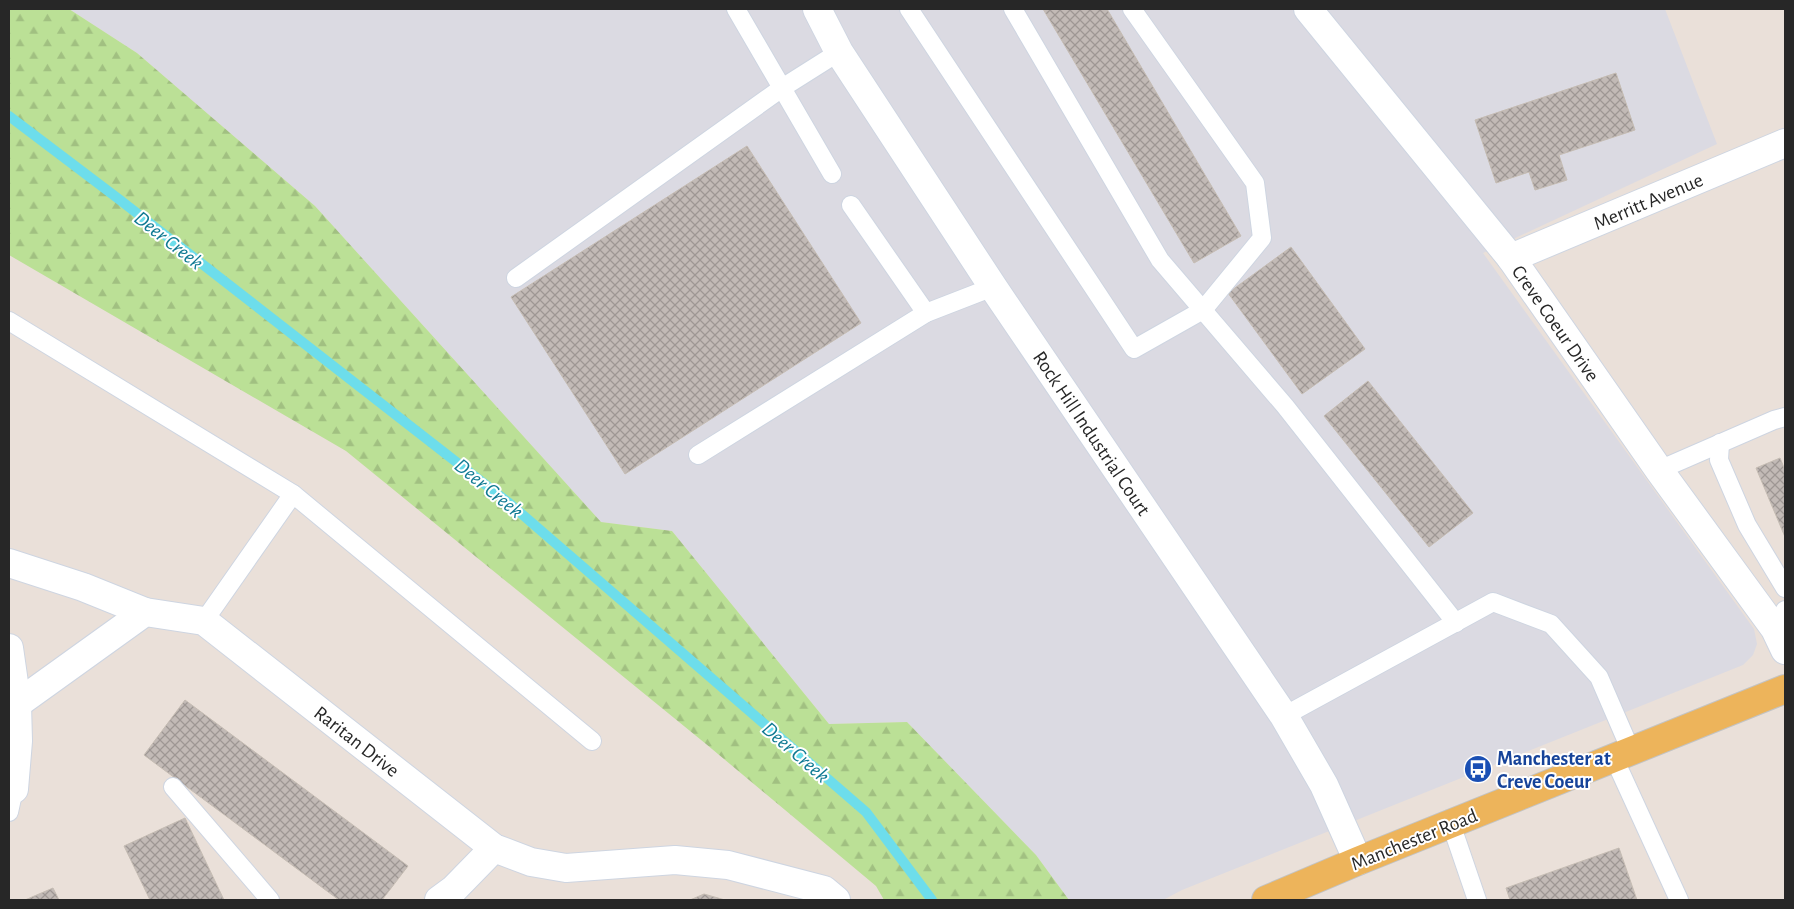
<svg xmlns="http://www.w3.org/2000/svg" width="1794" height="909" font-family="'Alegreya Sans',sans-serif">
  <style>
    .industrial { fill: #dbdae2 }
    .forest { fill: url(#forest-firs) }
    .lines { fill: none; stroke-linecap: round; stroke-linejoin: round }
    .stream { stroke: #6dddeb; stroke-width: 10 }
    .building { fill: url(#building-cross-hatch); stroke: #c5bcb3 }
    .lane-casing { stroke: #ced5e1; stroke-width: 20 }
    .street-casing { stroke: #ced5e1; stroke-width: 30 }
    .primary-casing { stroke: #c3c3c3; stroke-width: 30 }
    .lane { stroke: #fff; stroke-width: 18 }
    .street { stroke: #fff; stroke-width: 28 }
    .primary { stroke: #edb45b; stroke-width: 28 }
    .labels { text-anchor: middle; stroke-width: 4; stroke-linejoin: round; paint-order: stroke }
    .street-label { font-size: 20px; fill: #272727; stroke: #fff }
    .transit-label { font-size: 20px; font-weight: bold; fill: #164399; stroke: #fff; text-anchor: start }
    .water-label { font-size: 21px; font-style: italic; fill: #107a93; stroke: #fff }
  </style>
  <defs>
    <pattern id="forest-firs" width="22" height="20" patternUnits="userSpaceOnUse" patternTransform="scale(1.25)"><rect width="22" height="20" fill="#bbe096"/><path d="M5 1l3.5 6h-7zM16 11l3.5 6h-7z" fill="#a1c081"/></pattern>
    <pattern id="building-cross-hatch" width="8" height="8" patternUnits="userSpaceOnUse" patternTransform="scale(1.25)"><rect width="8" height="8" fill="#c2bab6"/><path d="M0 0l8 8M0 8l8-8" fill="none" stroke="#9e9794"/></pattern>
  </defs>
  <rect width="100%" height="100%" fill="#eae0d9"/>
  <path class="industrial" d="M69,9h1596l52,135 -234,109 271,376 3,15 -4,11 -10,10 -561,225 -19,10h-94l-33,-45 -129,-133 -78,2 -157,-193 -71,-9 -286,-316 -178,-153z"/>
  <path class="forest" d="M9,9h60l68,44 178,153 286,316 71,9 157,193 78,-2 129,133 33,45h-185l-8,-14 -170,-142 -360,-293 -337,-196z"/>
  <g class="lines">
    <path class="stream" d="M9,116l111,84 389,303 357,309 66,88"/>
  </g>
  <g class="building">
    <path d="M1043,9h64l134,227 -47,27z"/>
    <path d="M1616,73l19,57 -76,25 8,25 -32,10 -6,-18 -33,11 -21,-63z"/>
    <path d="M747,146l114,177 -236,151 -114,-177z"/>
    <path d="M1291,247l74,102 -63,45 -74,-101z"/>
    <path d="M1368,381l105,132 -44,34 -105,-131z"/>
    <path d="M1780,458l5,12v67l-29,-69z"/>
    <path d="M185,700l223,166 -26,34h-43l-195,-145z"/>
    <path d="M185,818l39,82h-74l-26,-54z"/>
    <path d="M1619,848l18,52h-127l-4,-12z"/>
    <path d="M53,888l6,12h-34z"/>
    <path d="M704,894l21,6h-35z"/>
  </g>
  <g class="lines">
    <defs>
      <g id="lane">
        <path d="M736,9l96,165"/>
        <path d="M909,9l225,340 69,-39 59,-72 -7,-55 -123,-174"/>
        <path d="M1013,9l147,251 125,146 171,217"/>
        <path d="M851,205l75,108"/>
        <path d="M516,278l266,-190 57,-36"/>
        <path d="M9,321l284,173"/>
        <path d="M1720,443l-1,17 28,65 38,63"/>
        <path d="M698,455l228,-142 67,-26"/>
        <path d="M1659,470l115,-50 11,-3"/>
        <path d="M204,621l89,-127 299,247"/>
        <path d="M1775,629l10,-19"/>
        <path d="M1284,716l209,-114 58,22 48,53 32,74"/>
        <path d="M1614,758l65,142"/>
        <path d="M173,787l97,113"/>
        <path d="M9,812l5,-23"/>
        <path d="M1451,824l26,76"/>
      </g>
      <g id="street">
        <path d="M817,9l22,43 154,235 291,429 40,69 34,76"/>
        <path d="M1308,9l203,249 148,212 116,159 10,21"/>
        <path d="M1511,258l274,-115"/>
        <path d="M9,563l74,24 62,25"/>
        <path d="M9,648l8,56 1,37 -4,48"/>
        <path d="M17,704l128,-92 59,9 290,227 37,14 35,6 109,-8 53,5 96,25 12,10"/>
        <path d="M439,900l15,-11 40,-41"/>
      </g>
      <path id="primary" d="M1266,900l92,-39 427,-172"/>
    </defs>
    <use href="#lane" class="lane-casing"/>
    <use href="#street" class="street-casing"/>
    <use href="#primary" class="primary-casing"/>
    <use href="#lane" class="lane"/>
    <use href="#street" class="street"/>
    <use href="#primary" class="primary"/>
  </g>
  <defs>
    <symbol id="bus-disc" viewBox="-11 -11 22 22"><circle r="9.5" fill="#1a4fb4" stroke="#fff"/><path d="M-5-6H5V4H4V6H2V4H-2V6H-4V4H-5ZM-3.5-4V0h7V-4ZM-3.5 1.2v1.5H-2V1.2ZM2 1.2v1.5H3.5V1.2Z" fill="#fff"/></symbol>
  </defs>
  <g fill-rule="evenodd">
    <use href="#bus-disc" x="1462" y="753" width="32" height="32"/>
  </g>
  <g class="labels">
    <g class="street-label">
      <text transform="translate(1648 201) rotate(-23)" y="7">Merritt Avenue</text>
      <text transform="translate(1556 323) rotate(55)" y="7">Creve Coeur Drive</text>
      <text transform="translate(1092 433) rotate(56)" y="7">Rock Hill Industrial Court</text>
      <text transform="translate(357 741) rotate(38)" y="7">Raritan Drive</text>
      <text transform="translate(1414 839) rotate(-22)" y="7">Manchester Road</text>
    </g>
    <g class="transit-label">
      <text x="1497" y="765">Manchester at<tspan x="1497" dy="23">Creve Coeur</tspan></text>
    </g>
    <g class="water-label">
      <text transform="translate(169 240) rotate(38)" y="7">Deer Creek</text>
      <text transform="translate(489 488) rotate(39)" y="7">Deer Creek</text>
      <text transform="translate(796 752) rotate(41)" y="7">Deer Creek</text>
    </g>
  </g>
  <rect width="1794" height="909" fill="none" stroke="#272727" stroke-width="20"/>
</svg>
